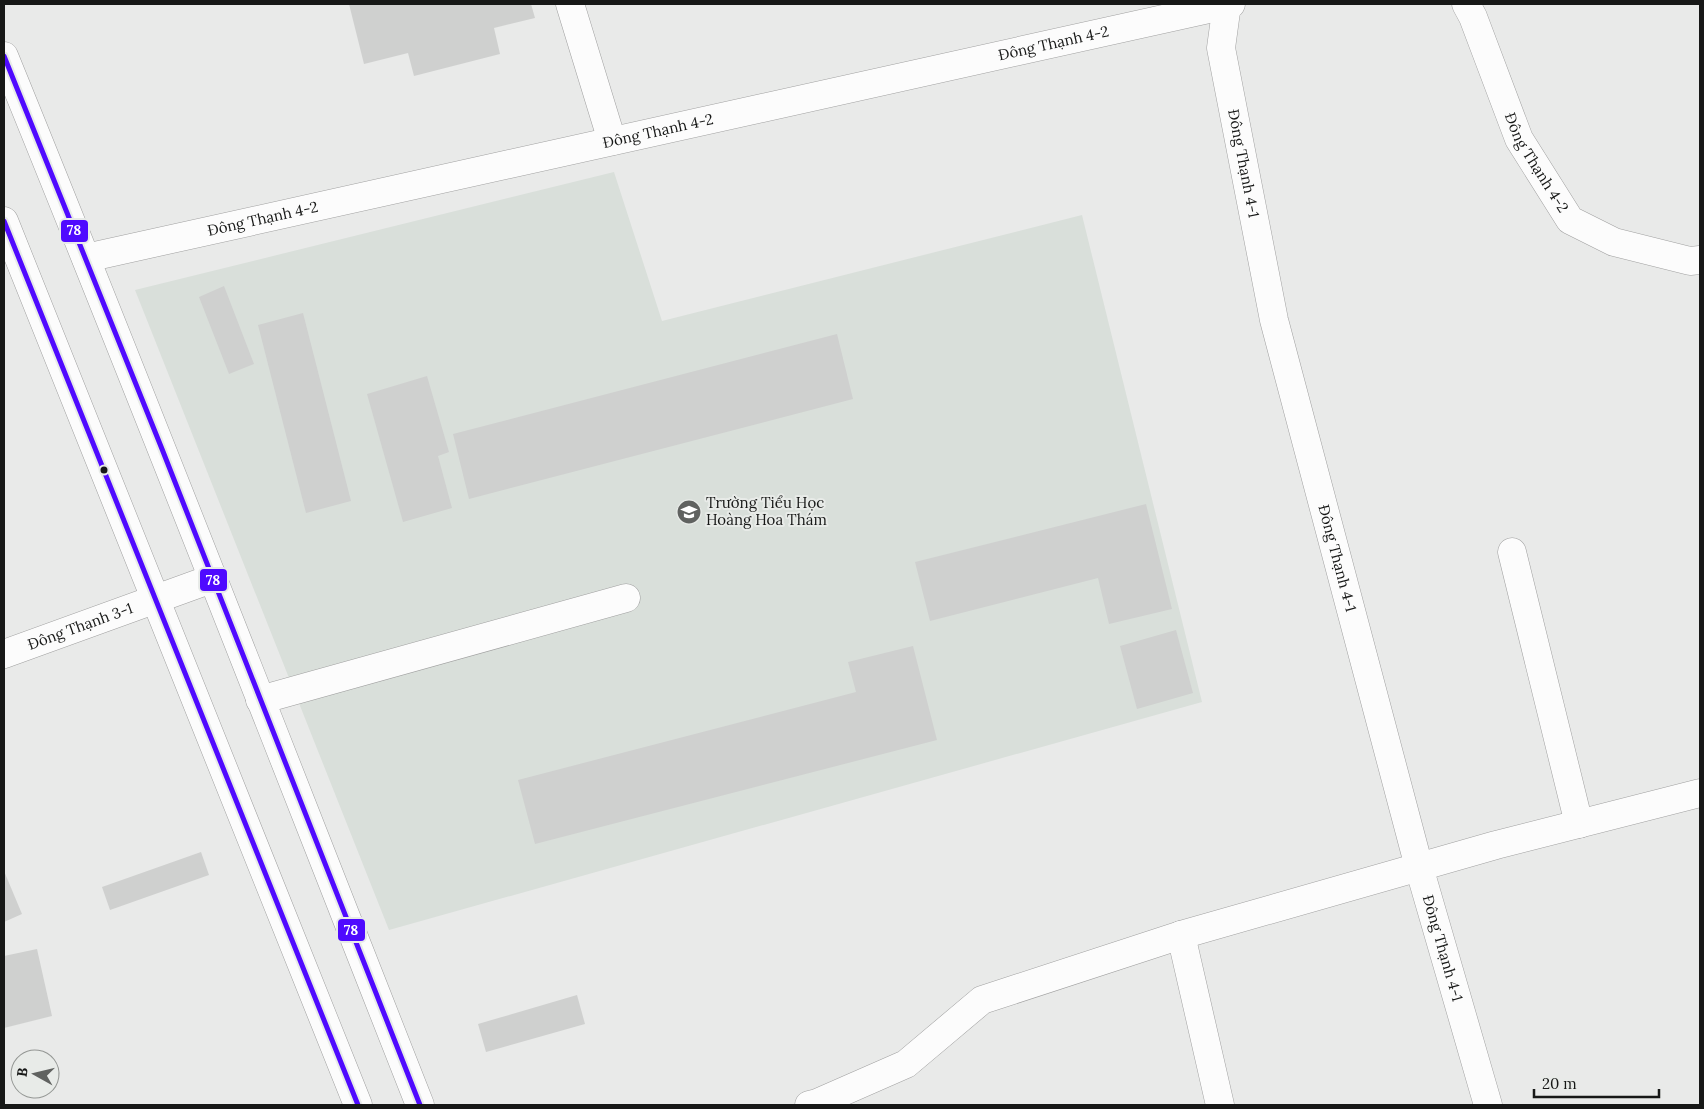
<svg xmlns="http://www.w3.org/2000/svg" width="1704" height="1109" font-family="Lora,serif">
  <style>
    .built { fill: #d9dfda }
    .building { fill: #cfd0cf }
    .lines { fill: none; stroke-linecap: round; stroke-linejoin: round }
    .minor-casing { stroke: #a0a0a0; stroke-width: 29 }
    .major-casing { stroke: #a0a0a0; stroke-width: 29 }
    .minor { stroke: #fcfcfc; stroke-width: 28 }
    .major { stroke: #fcfcfc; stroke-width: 28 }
    .bus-1-casing { stroke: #e8ebe8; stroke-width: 9 }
    .bus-1 { stroke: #4f0aff; stroke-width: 5 }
    .bus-dot { fill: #171817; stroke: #e8ebe8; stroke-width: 2 }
    .labels { text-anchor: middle; stroke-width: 4; stroke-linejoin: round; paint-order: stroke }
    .street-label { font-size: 15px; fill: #171817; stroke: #e8ebe8 }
    .poi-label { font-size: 15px; fill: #171817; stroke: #e8ebe8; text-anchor: start }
    .line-badge { stroke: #e8ebe8; stroke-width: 2 }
    .badge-label { font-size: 14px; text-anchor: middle; font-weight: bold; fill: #fff }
  </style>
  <rect width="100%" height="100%" fill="#e9eae9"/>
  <path class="built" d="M614,172l48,149 420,-106 120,487 -813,228 -254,-640z"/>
  <g class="building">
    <path d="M349,4h182l4,14 -41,10 6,26 -86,22 -6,-23 -44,11z"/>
    <path d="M224,286l30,78 -25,10 -30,-77z"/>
    <path d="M303,313l48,188 -45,12 -48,-188z"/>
    <path d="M837,334l16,65 -384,100 -16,-65z"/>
    <path d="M427,376l22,76 -11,4 14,52 -49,14 -36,-128z"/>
    <path d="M1146,504l26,105 -63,15 -11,-46 -168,43 -15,-59z"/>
    <path d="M1176,630l17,63 -56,16 -17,-63z"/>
    <path d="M913,646l24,94 -402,104 -17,-64 338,-88 -8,-30z"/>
    <path d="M201,852l8,23 -99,35 -8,-23z"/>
    <path d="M4,871l18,43 -18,8z"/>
    <path d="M37,949l15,67 -48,12v-72z"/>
    <path d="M577,995l8,29 -99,28 -8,-28z"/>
  </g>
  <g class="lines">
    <defs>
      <g id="minor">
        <path d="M570,4l42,137"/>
        <path id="s1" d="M1227,4l-6,44 53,272 145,547 69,238"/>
        <path id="s2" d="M1466,4l7,13 46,122 51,81 44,22 76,19 10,-1"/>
        <path id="s3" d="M86,258l1145,-254"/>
        <path d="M1512,552l67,272"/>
        <path id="s4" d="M4,654l210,-76"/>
        <path d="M260,700l366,-102"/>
        <path d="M1181,935l39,170"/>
        <path d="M809,1105l8,-2 89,-39 76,-64 199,-65 315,-90 204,-52"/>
      </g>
      <g id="major">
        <path d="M4,56c142,348 278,699 416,1049"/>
        <path d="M4,221l354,884"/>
      </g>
    </defs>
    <use href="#minor" class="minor-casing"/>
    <use href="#major" class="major-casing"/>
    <use href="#minor" class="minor"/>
    <use href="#major" class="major"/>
    <defs>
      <g id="bus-1">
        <path d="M4,56l158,393 258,656"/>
        <path d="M4,221l354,884"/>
      </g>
    </defs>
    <use href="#bus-1" class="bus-1-casing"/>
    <use href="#bus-1" class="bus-1"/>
  </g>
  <defs>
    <symbol id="school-disc" viewBox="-11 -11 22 22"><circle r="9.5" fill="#606260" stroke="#e8ebe8"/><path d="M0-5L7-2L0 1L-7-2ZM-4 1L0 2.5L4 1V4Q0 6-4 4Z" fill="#fff"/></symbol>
  </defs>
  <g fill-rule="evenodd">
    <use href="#school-disc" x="675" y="498" width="28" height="28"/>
  </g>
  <circle class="bus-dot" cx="104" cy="470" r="4.5"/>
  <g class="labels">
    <g class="street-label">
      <text dy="5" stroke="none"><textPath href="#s3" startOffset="991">Đông Thạnh 4-2</textPath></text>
      <text dy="5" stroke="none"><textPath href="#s3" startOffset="586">Đông Thạnh 4-2</textPath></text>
      <text dy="5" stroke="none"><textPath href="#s2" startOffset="174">Đông Thạnh 4-2</textPath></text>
      <text dy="5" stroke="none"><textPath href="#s1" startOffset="162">Đông Thạnh 4-1</textPath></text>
      <text dy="5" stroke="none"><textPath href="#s3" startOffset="181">Đông Thạnh 4-2</textPath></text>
      <text dy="5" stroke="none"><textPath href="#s1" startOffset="568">Đông Thạnh 4-1</textPath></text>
      <text dy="5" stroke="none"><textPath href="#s4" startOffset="81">Đông Thạnh 3-1</textPath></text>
      <text dy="5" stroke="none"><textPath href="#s1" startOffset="972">Đông Thạnh 4-1</textPath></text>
    </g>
    <g class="poi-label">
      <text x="706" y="508">Trường Tiểu Học<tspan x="706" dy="17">Hoàng Hoa Thám</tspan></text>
    </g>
  </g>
  <g class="line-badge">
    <rect x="60" y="219" width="29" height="24" rx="5" fill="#4f0aff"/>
    <rect x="199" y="568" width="29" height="24" rx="5" fill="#4f0aff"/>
    <rect x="337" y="918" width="29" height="24" rx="5" fill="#4f0aff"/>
  </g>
  <g class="badge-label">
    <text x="74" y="235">78</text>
    <text x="213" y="585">78</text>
    <text x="351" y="935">78</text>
  </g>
  <rect width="1704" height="1109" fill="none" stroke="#171817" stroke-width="10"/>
  <g transform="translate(35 1074) rotate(278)"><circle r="24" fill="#e8ebe8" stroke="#949794"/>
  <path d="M0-4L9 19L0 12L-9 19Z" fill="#606260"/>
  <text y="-8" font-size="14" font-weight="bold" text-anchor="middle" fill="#171817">B</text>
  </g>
  <path d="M1534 1089v8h125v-8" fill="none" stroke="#171817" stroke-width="2.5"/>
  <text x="1542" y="1089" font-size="15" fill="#171817" stroke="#e8ebe8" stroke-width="4" paint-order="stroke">20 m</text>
</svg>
